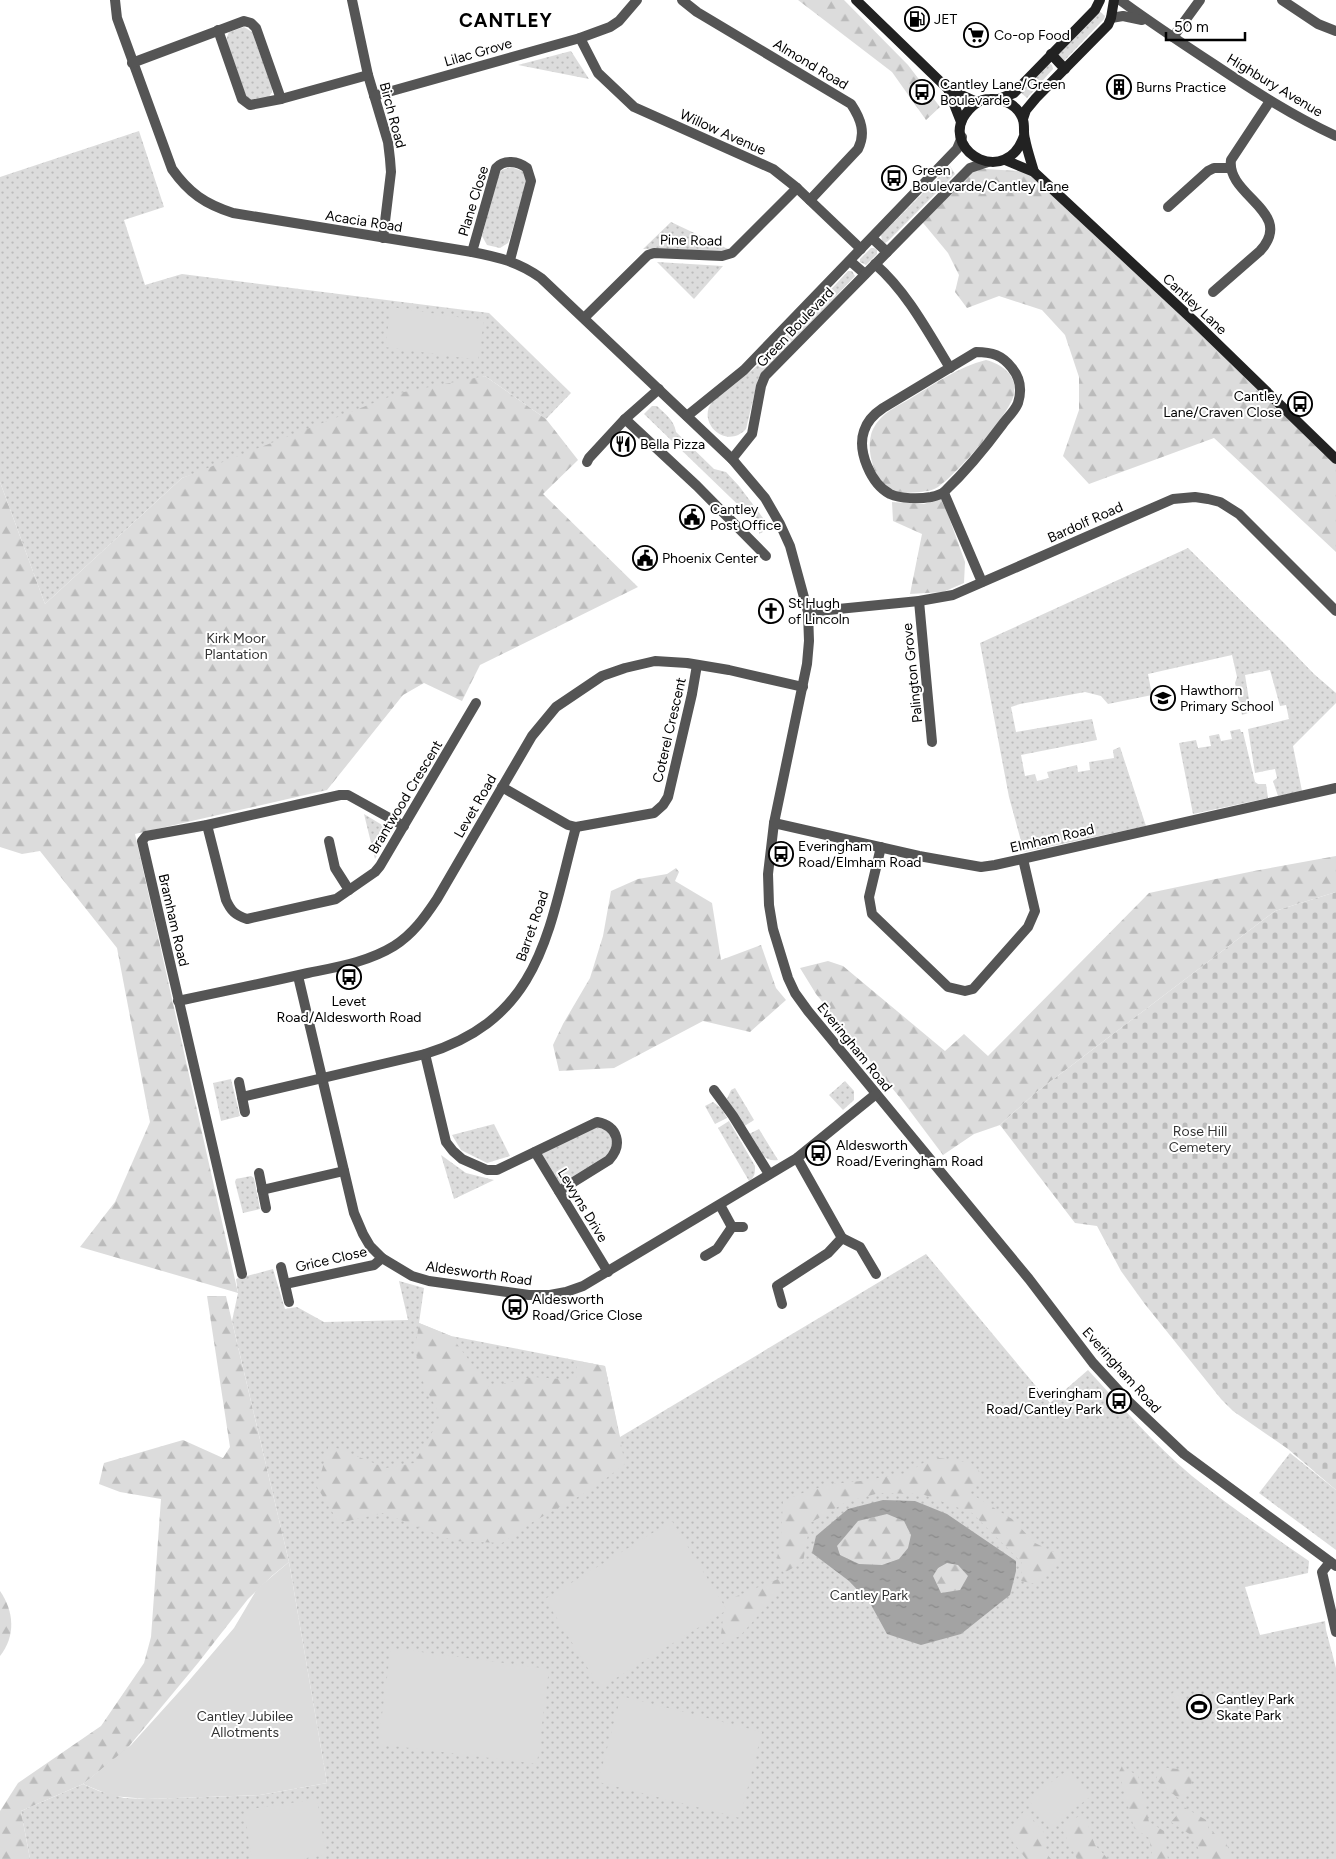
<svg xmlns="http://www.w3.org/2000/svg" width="1336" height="1859" font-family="Figtree,sans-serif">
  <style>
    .grass { fill: url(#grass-dots) }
    .forest { fill: url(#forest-firs) }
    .cemetery { fill: url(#cemetery-stones) }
    .garden { fill: #dcdcdc }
    .water { fill: url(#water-ripples); fill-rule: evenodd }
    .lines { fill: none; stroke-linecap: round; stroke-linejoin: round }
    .street { stroke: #555; stroke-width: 10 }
    .secondary { stroke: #222; stroke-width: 10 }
    .labels { text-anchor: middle; stroke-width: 4; stroke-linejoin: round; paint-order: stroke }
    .poi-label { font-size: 14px; fill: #000; stroke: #fff; text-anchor: start }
    .street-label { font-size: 14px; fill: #000; stroke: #fff }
    .park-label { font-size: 14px; fill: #333; stroke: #fff }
    .district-label { font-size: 19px; font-weight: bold; letter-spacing: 1px; fill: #000; stroke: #fff }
  </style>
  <defs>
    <pattern id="grass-dots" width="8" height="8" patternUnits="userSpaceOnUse" patternTransform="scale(1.25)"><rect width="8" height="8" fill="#dcdcdc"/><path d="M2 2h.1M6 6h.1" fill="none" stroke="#bbb" stroke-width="1.8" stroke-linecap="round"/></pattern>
    <pattern id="forest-firs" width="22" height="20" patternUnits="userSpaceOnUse" patternTransform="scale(1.25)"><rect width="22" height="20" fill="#dcdcdc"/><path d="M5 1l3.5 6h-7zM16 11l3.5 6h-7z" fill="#bbb"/></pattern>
    <pattern id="cemetery-stones" width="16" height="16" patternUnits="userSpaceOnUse" patternTransform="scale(1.25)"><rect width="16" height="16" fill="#dcdcdc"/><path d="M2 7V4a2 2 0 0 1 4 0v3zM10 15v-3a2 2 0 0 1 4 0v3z" fill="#bbb"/></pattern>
    <pattern id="water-ripples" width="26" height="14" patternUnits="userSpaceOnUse" patternTransform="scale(1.25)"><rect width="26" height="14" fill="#a3a3a3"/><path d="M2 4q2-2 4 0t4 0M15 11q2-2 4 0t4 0" fill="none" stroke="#8b8b8b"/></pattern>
  </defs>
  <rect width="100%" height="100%" fill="#fff"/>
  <g class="grass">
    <path d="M1098,10l7,6 -1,3 -40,42h-3l-4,-6z"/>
    <path d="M244,27l8,5 20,55v5l-3,5 -14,4 -7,-3 -2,-2 -20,-56 3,-8z"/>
    <path d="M571,51l18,28 -71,-14z"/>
    <path d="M1049,63l3,2 1,4 -26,29 -7,-6z"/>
    <path d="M139,131l25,76 -40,13 21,65 37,-11 307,39 82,80 -25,26 -61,-43 -303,102 -137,126 -45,-122v-305z"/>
    <path d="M950,166l5,8 -67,67 -3,2 -3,-2 -1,-6z"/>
    <path d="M511,167l14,5 2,9 -17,57 -2,5 -8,5 -13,-3 -5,-9 17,-63 3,-3z"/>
    <path d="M671,222l57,27 -7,4 -40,-4h-38z"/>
    <path d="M871,248h3l3,2v4l-11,11 -6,-3v-3z"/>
    <path d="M657,262l66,4 -29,33z"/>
    <path d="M848,271h4l3,5 -97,103 -12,50c-20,22 -51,-8 -33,-28 12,-14 31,-23 45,-36 13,-12 25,-26 37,-39 18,-19 36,-36 53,-55z"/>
    <path d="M652,406h5c8,8 17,14 19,26l38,37 12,3 13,14 24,32 5,11 -9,5v-9l-115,-111z"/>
    <path d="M1188,548l96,95 30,31 22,19v10l-43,43 9,45 -24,5 -5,-15 4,-3 -2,-9 -20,4 -7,-44 41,-10 -3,-14 -6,1 -10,-36 -25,5 6,37 -9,3 -7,-32 2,-6 -5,-22 -84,19 4,21 -44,9 -7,-8 -16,-4 -65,12 -9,3 5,25 76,-13 5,21 -76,15 4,21 10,-2 2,7 12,-3 -2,-6 30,-7 1,7 12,-2 -1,-8 25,-4 -1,-8 7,-3 26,79 -122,26 -15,-55 -29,-154z"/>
    <path d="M1240,729l1,3h2l12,50 3,2h8l2,14 -75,16 -14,-71 17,-3 2,8 13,-2 -2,-10 10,-2 2,7 11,-2 -2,-8z"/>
    <path d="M364,814l23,14v9l-12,22z"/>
    <path d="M231,1079l9,37 -19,5 -8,-38z"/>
    <path d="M845,1081l9,10v9l-11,10 -14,-15z"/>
    <path d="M735,1088l19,32 -11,7 -16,-28 4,-9z"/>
    <path d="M713,1102l8,6 6,10 -12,6 -10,-18z"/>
    <path d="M729,1121l26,45c0,7 0,11 -6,15l-31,-53z"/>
    <path d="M597,1122l15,7 3,25 -56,37 -24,-39z"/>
    <path d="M494,1124l16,32 -23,7 -26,-13 -9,-15z"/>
    <path d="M759,1129l19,31c-16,3 -22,-14 -29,-26z"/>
    <path d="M441,1155l25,18 28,7 -40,19z"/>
    <path d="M251,1176l3,2 6,31 -17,4 -8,-31 1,-3z"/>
    <path d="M926,1254l124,149 38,-33c33,36 66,74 104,106 37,30 78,58 117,85l-1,12 -63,14 15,48 65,-14 1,9 10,38v191h-1306l-9,-48 62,-27 16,7 25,7 23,1 113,-4 67,-12 -38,-221 -57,-241 6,-28 -2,-14 37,-10 12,40 12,-2 27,15 84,-2 -9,-39 25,7 -5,35 32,13 154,30 15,71z"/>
    <path d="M1290,1453l46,37v60l-77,-57z"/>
  </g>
  <g class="forest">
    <path d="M798,0h46l64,65 32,42 -14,13 -34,-48z"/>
    <path d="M970,168l64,4 302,288v92l-122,-114 -125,46 -26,-28 16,-46v-33l-14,-42 -23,-25 -43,-14 -32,12 -12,-16 4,-17 -11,-22 -29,-35z"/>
    <path d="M986,360c15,4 32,15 28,34 -3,19 -59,82 -76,93 -6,4 -11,4 -18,5 -7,0 -16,2 -23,0 -21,-5 -31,-38 -26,-57 1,-5 5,-12 9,-16 7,-8 19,-14 28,-19 25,-15 50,-33 78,-40z"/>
    <path d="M485,376l61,43 32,41 -35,34 95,93 -158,78 -18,36 -38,-18 -21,12 -76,95 -192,44 103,459 -158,-46 35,-45 35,-80 -33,-174 -77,-97 -18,3 -22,-7v-365l45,122 137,-126 217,-85z"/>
    <path d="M942,498l23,64 -1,21 -21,9 -33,2 12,-60 -29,-13 -1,-19 32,2z"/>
    <path d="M1336,856v36l-61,19 -241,183 -34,31 -26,9 -31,21 -42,-56 -85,-105 -16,-26 28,-7 15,5 102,85 19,-17 24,22 161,-163 105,-22z"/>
    <path d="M676,868l3,4 -4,9 37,22 9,57 40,-15 15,43 10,12 -36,32 -47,-11 -89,47 -55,3 -6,-26 10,-21 27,-46 13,-42 8,-45 27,-12 29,-5z"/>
    <path d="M207,1296h19l63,266 -16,13 -25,24 -50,64 -73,88 -42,33 -62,27 9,48h-30v-48l18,-28 83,-57 43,-63 7,-26 10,-138 -41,-7 -21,-8 5,-21 79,-23 40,18 7,-11z"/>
    <path d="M419,1323l32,13 38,51 44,-10 43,3 1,-19 28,5 20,98 -33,25 -61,34 -29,20 -48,-2 -71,-28 -44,10 -22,-36 12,-42 57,23 28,-5 27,-46 -17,-32 -9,-35z"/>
    <path d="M933,1457l38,6 12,12 -15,17 44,27 23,24 29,14 -28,27 -15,-3 1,-18 -50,-50 -50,-19 -43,-1 -33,9 -36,21 -7,39 -19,11 -8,-9 5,-27 2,-36 27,-11 23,-6 28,-3 46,-8z"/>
    <path d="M887,1514l17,7 7,14 -2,13 -10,11 -17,6 -24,-1 -18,-9 -3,-9 21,-25z"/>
    <path d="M947,1563l11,2 10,11 -8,14 -19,3 -8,-17 5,-8z"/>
    <path d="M778,1579l6,8 -44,49 -20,8 5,-43z"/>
    <path d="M0,1591c14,20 16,45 0,65z"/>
    <path d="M1122,1766l16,10 11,46 15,9 4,28h-15l-4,-21 -15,-10 -15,-56z"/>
    <path d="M1160,1767l26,3 6,9 -2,15 -12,4 -22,-18z"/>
    <path d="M1184,1807l22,13 3,10 16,10 6,15 -2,4h-27l-8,-22 -23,-15z"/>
    <path d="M1025,1810l21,25 -1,17 6,7h-25l-20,-26z"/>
    <path d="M1084,1813l11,32 13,14h-31l-16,-32z"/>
  </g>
  <path class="cemetery" d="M1336,892v598l-48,-41 -55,-38 -12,-12 -77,-96 -23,-32 -24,-45 -22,-3 -75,-98 34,-31 241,-183z"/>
  <g class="garden">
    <path d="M391,307l93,14 -6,39 -93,-13z"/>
    <path d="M672,1521l55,89 -127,78 -55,-89z"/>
    <path d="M289,1562l38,221 -67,12 -113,4 -35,-3 -29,-12 48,-39 56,-62 47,-55 23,-39z"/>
    <path d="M391,1648l158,21 -12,95 -159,-20z"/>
    <path d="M1176,1691l9,14c11,-5 21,-15 33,-6l1,5 -9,11 -30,6 -2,-10 3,-2 -9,-16z"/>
    <path d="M621,1696l141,36 -22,86 -142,-36z"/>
    <path d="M1069,1769l21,28 -41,31 -21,-29z"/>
    <path d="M317,1799l9,56 -26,4h-48l-8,-49z"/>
  </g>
  <path class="water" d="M883,1500l32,1 32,13 69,47v10l-6,24 -49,39 -40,11 -34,-11 -17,-31 -21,-22 -37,-28 4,-17 32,-27zM887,1514l17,7 7,14 -3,13 -9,11 -17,6 -23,-1 -19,-9 -3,-9 21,-25zM947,1563l11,2 10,11 -8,14 -19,3 -8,-17 5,-8z"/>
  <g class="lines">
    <g class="street">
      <path d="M115,0l2,18 55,151c17,24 33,35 61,44l239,39c26,5 47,10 69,26l191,181 33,39 15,26 10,22 18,66 1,29 -2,23 -33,159 -6,51 1,31 4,24 15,49 7,15 13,18 221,268 64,84 35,38 56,53 152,112"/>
      <path d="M352,0l16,75 20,67 2,17 1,13 -8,66"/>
      <path d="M682,0l15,12 154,92c10,15 15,29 7,45l-48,51"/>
      <path d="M1120,0c31,23 63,44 95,65 39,26 78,51 121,71"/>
      <path d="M1282,0l36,24 18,7"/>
      <path d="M1111,18l12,-2 19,4"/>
      <path d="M218,30l24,69 8,6 31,-6 87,-24"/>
      <path d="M1173,37l27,-37"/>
      <path d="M580,38l18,35 36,34 139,62 24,19 64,61"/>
      <path d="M132,63l112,-42 7,2 5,5 25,71"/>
      <path d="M374,96l206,-58 30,-11 9,-6 18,-21"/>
      <path d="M1168,207l40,-36 6,-3h16"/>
      <path d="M872,238l15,14"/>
      <path d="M472,252l24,-84c8,-9 22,-7 31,0l4,13 -21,79"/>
      <path d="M850,261l15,13"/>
      <path d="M875,264c32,28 53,68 75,104"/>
      <path d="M1213,292l47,-41c36,-39 -34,-55 -29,-91l39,-59"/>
      <path d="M584,318l64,-63 6,-2 68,3 10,-3 65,-65"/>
      <path d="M976,352c16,0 26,3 36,16 9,11 10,22 6,35 -3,8 -11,15 -16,22 -17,23 -36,46 -57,66 -3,3 -9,5 -14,6 -12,2 -30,2 -41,-3 -19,-10 -33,-43 -26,-63 3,-10 10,-17 19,-23z"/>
      <path d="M687,416l57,-46 213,-221 5,-12"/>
      <path d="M625,419l72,67 69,70"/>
      <path d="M732,459l20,-25 9,-48 4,-10 205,-208 18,-6"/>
      <path d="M587,462l2,-4 36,-39 34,-30"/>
      <path d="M944,493l38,89"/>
      <path d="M919,601l13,141"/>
      <path d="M808,612l111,-11 34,-6 220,-96 22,-2 13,2 12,3 19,12 97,97"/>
      <path d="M502,787l66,38 8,2 78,-14 9,-8 5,-8 24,-103 5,-29"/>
      <path d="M774,823l145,33 62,11 14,-2 341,-77"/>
      <path d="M207,825l19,75c5,11 9,15 21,19l89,-20 39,-27 5,-6 96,-163"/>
      <path d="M329,841l6,27 14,22"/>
      <path d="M881,847l-12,50 3,17 76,73 17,4 8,-2 55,-62 7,-16 -12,-52"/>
      <path d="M298,976l56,237 9,21 7,12 12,12 30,18 17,5 100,14h21l16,-3 17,-6 214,-128 79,-64"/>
      <path d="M178,1001c43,-9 86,-18 130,-28 29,-6 60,-11 86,-27 19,-12 31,-29 43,-47l95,-163 24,-29 46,-31 23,-8 30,-7 32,2 42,7 74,17"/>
      <path d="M425,1054l21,88 7,9 9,8 25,11h10l100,-48c21,4 26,23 12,38l-50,31"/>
      <path d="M239,1082l6,30"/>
      <path d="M714,1090l19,26 36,58"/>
      <path d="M242,1097l183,-43c117,-36 123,-123 151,-227"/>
      <path d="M535,1152l73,120"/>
      <path d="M259,1173l7,35"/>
      <path d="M262,1190l82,-19"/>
      <path d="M720,1205l12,22"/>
      <path d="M842,1238l18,9 16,27"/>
      <path d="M705,1256l12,-7 15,-22h11"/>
      <path d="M281,1267l8,35"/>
      <path d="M242,1274l-100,-433 4,-5 61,-11 133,-30h8l56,31"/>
      <path d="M285,1284l89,-19 8,-7"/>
      <path d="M782,1304l-5,-18 51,-33 14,-15 -45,-80"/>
      <path d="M1330,1562l-8,10 14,60"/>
    </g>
    <g class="secondary">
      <path d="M856,0l92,89 29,13"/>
      <path d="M1051,54l14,15"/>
      <path d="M948,89l13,33"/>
      <path d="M999,99l15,-6 81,-83 5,-10"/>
      <path d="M1023,119l3,-9 10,-12 72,-73 3,-7 3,-18"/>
      <path d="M1024,136c-18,51 -79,17 -61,-18 6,-10 14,-19 27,-19 14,-1 29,7 33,21 2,6 0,13 2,19 2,11 6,22 9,33"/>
      <path d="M1005,160l29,12 160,149 142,138"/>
    </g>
  </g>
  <defs>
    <symbol id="fuel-ring" viewBox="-11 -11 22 22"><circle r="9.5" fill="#fff" stroke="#000" stroke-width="1.5"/><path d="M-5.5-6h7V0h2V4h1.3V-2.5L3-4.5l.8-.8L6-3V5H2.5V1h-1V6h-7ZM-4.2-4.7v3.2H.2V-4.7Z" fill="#000"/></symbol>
    <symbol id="supermarket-ring" viewBox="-11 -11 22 22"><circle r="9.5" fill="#fff" stroke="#000" stroke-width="1.5"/><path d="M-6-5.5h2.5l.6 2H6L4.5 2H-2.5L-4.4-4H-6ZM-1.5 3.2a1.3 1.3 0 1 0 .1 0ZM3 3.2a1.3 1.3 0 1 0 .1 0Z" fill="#000"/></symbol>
    <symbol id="building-ring" viewBox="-11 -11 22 22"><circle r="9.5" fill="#fff" stroke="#000" stroke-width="1.5"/><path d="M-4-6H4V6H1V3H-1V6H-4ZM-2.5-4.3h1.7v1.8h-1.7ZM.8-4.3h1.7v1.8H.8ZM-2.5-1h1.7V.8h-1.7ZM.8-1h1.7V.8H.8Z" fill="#000"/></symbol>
    <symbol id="bus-ring" viewBox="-11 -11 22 22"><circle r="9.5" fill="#fff" stroke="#000" stroke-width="1.5"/><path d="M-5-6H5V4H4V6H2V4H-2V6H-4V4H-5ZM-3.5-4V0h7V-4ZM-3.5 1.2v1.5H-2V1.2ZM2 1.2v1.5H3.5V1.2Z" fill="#000"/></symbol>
    <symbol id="restaurant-ring" viewBox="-11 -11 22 22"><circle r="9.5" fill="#fff" stroke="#000" stroke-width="1.5"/><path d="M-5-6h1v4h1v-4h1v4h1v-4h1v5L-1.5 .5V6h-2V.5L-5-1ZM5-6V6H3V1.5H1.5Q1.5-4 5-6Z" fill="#000"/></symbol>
    <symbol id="civic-ring" viewBox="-11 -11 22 22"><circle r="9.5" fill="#fff" stroke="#000" stroke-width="1.5"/><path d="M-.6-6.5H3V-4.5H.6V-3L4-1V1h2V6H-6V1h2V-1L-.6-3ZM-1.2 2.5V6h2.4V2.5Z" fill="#000"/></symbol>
    <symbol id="church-ring" viewBox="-11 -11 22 22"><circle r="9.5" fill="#fff" stroke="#000" stroke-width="1.5"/><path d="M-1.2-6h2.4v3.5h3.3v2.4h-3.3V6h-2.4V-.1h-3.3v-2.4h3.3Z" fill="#000"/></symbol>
    <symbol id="school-ring" viewBox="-11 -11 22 22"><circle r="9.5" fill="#fff" stroke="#000" stroke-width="1.5"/><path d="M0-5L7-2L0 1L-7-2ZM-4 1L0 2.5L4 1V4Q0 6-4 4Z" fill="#000"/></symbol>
    <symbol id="stadium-ring" viewBox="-11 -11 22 22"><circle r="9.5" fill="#fff" stroke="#000" stroke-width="1.5"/><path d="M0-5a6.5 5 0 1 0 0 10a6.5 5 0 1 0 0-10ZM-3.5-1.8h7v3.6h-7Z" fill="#000"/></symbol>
  </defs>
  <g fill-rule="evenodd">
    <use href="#fuel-ring" x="903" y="5" width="28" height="28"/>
    <use href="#supermarket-ring" x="962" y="21" width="28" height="28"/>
    <use href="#building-ring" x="1105" y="73" width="28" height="28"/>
    <use href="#bus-ring" x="908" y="78" width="28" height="28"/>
    <use href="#bus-ring" x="880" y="164" width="28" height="28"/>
    <use href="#bus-ring" x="1286" y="390" width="28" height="28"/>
    <use href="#restaurant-ring" x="609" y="430" width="28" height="28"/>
    <use href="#civic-ring" x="678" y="503" width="28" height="28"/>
    <use href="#civic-ring" x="631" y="544" width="28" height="28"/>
    <use href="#church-ring" x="757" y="597" width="28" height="28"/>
    <use href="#school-ring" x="1149" y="684" width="28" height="28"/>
    <use href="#bus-ring" x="767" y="840" width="28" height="28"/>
    <use href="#bus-ring" x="335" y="963" width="28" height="28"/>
    <use href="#bus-ring" x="804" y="1139" width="28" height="28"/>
    <use href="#bus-ring" x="501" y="1293" width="28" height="28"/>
    <use href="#bus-ring" x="1105" y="1387" width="28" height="28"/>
    <use href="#stadium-ring" x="1185" y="1693" width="28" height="28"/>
  </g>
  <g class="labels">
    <g class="poi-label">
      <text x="934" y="24">JET</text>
      <text x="994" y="40">Co-op Food</text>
      <text x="940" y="89">Cantley Lane/Green<tspan x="940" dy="16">Boulevarde</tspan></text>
      <text x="1136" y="92">Burns Practice</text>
      <text x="912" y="175">Green<tspan x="912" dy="16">Boulevarde/Cantley Lane</tspan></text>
      <text x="1282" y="401" text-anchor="end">Cantley<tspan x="1282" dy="16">Lane/Craven Close</tspan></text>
      <text x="640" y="449">Bella Pizza</text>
      <text x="710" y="514">Cantley<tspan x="710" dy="16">Post Office</tspan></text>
      <text x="662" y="563">Phoenix Center</text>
      <text x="788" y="608">St Hugh<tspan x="788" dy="16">of Lincoln</tspan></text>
      <text x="1180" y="695">Hawthorn<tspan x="1180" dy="16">Primary School</tspan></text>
      <text x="798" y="851">Everingham<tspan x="798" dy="16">Road/Elmham Road</tspan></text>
      <text x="349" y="1006" text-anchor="middle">Levet<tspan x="349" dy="16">Road/Aldesworth Road</tspan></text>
      <text x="836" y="1150">Aldesworth<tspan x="836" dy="16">Road/Everingham Road</tspan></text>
      <text x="532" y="1304">Aldesworth<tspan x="532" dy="16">Road/Grice Close</tspan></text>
      <text x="1102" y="1398" text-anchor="end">Everingham<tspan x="1102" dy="16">Road/Cantley Park</tspan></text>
      <text x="1216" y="1704">Cantley Park<tspan x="1216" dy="16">Skate Park</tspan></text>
    </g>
    <g class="street-label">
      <text transform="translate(478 52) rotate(-16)" y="5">Lilac Grove</text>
      <text transform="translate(811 64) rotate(31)" y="5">Almond Road</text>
      <text transform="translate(1275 85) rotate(31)" y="5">Highbury Avenue</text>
      <text transform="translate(393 115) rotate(75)" y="5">Birch Road</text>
      <text transform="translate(723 132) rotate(24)" y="5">Willow Avenue</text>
      <text transform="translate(473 201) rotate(-73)" y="5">Plane Close</text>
      <text transform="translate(364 221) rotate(9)" y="5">Acacia Road</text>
      <text transform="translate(691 240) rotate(1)" y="5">Pine Road</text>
      <text transform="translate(1195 304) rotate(43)" y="5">Cantley Lane</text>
      <text transform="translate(795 327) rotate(-46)" y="5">Green Boulevard</text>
      <text transform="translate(1085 522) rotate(-24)" y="5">Bardolf Road</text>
      <text transform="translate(912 673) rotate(-96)" y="5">Palington Grove</text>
      <text transform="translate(669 730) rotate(-77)" y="5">Coterel Crescent</text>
      <text transform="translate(405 797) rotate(-59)" y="5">Brantwood Crescent</text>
      <text transform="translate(475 806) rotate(-60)" y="5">Levet Road</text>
      <text transform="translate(1052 838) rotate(-13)" y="5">Elmham Road</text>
      <text transform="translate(174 920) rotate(77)" y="5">Bramham Road</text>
      <text transform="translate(532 926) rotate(-71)" y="5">Barret Road</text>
      <text transform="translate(855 1047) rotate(51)" y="5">Everingham Road</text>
      <text transform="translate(583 1205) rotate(59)" y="5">Lewyns Drive</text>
      <text transform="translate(331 1259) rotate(-13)" y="5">Grice Close</text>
      <text transform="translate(479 1273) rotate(8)" y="5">Aldesworth Road</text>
      <text transform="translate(1122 1370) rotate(48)" y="5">Everingham Road</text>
    </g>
    <g class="park-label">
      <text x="236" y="643">Kirk Moor<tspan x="236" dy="16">Plantation</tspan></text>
      <text x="1200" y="1136">Rose Hill<tspan x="1200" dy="16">Cemetery</tspan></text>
      <text x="869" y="1600">Cantley Park</text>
      <text x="245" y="1721">Cantley Jubilee<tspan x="245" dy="16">Allotments</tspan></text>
    </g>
    <g class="district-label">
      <text x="506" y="27">CANTLEY</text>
    </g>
  </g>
  <path d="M1166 32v8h79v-8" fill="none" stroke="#000000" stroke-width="2.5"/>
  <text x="1174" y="32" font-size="15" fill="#000000" stroke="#ffffff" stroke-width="4" paint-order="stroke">50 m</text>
</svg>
